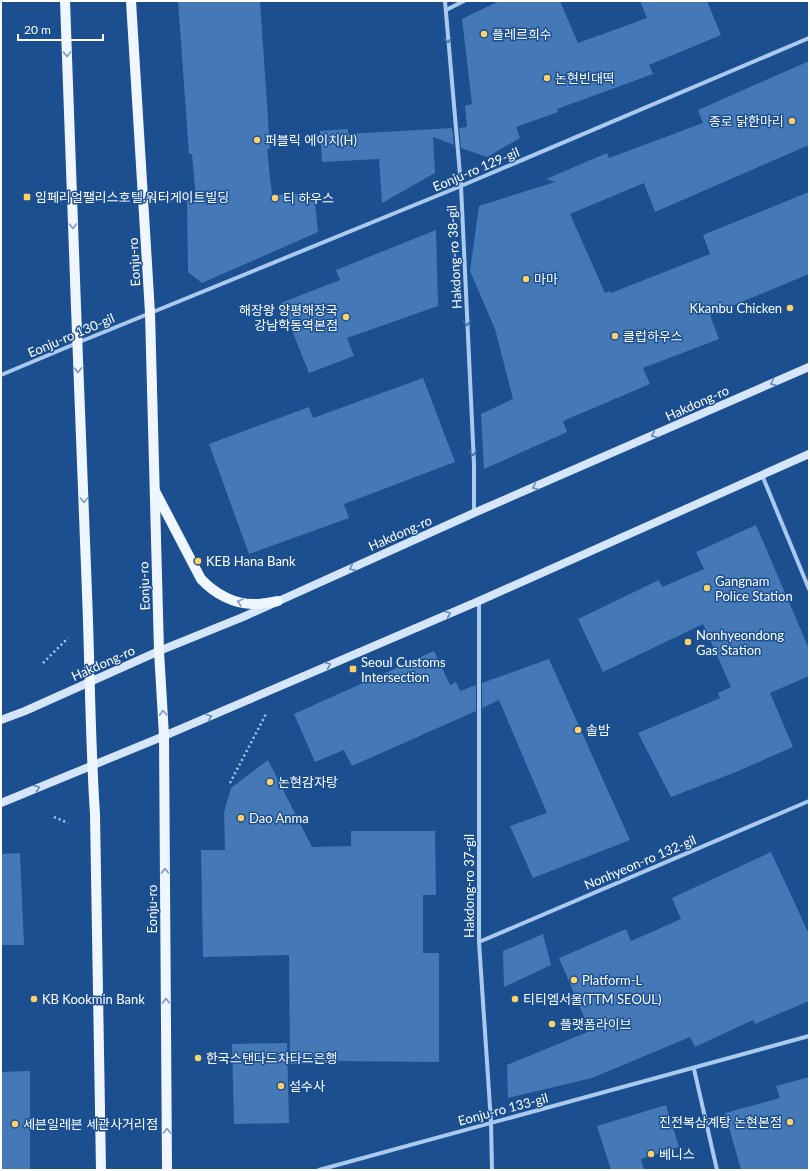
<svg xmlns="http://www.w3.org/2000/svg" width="810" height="1171" font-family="Lato,'Noto Sans KR',sans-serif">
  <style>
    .building { fill: #4478b7 }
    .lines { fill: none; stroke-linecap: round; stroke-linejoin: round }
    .path { stroke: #a9c9ee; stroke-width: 2.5; stroke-dasharray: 2 3; stroke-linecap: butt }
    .minor { stroke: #a9c9ee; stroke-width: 4 }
    .secondary { stroke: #d6e6fa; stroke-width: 8 }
    .primary { stroke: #f0f6ff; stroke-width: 10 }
    .oneway { stroke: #4674ac }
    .oneway2 { stroke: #7b9ac1 }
    .oneway3 { stroke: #668bba }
    .poi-dot { fill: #ffd166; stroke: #1b4f8f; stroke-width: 1.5 }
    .labels { text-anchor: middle; stroke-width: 3; stroke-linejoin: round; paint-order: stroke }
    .poi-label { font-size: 13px; fill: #fff; stroke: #1b4f8f; text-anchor: start }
    .street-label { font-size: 13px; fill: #fff; stroke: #1b4f8f }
  </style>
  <rect width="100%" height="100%" fill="#1b4f8f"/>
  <g class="building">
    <path d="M178,1h82l10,148h-3l5,46 42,-2 4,39 -116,51 -14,-11 -1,-72h9l-4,-46h-3z"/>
    <path d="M499,1h61l18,42 69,-25 -7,-17h67l14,34 -72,30 4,9 -96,35 1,3 -42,15 4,11 -33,19 -26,-9 -2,-20 8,-1 -2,-21 7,-2 -10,-85z"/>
    <path d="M809,61v84l-154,67 -11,-29 -74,31 35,79 5,-2 1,2 99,-39 -7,-19 106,-43v82l-99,41 9,24 -76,29 7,16 -87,37 4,11 -83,37 -3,-55 32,-15 -18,-70 -25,-58 9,-65 76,-24 -9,-3 61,-26 2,5 94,-35 -5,-13z"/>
    <path d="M452,128l2,17 -21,-8 2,36 -53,30 -3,-44 -57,3 -2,-31 28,-2v5z"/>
    <path d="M436,230l2,76 -91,32 7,18 -45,17 -28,-70 59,-23 -4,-10z"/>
    <path d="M423,378l32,84 -111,42 5,14 -100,36 -40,-110 100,-37 4,11z"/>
    <path d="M756,525l53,124v27l-39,17 23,54 -57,25 -65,25 -33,-64 82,-35 -2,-5 13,-6 -28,-63 -100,48 -25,-53 81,-39 3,7 42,-18 -8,-17z"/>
    <path d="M434,651l16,34 6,-3 4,9 16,-6v26l-124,55 -8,-16 -29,12 -21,-48z"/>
    <path d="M549,659l81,181 -97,38 -23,-52 37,-13 -48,-113 -17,8v-25z"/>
    <path d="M268,760l44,87 39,-1v-15h84l1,64h-13v58h16v109l-110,-1v2l-39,1 -1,-109 -86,2 -2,-107h24l-1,-38 7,-24z"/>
    <path d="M771,852l38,82v67l-54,23 -2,-4 -58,27 -5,-10 -98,41 -84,20 -1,-33 83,-34 -31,-73 67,-29 5,12 50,-22 -9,-21z"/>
    <path d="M20,853l4,92h-23v-91z"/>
    <path d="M543,934l8,31 -47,22 -1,-36z"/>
    <path d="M287,1043l2,80 -55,1 -2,-80z"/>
    <path d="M30,1071v99h-29v-98z"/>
    <path d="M809,1077v93h-68l-16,-57 55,-15 -4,-12z"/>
    <path d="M666,1105l13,42 -38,12 3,11h-33l-14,-44z"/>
  </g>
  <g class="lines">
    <g class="path">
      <path d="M43,663l25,-25"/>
      <path d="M230,783l36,-69"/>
      <path d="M54,817l14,6"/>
    </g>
    <g class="minor">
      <path d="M445,1l16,185 13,278v49"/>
      <path d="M446,10l18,-9"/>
      <path d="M1,375l76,-32 384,-157 348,-148"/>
      <path d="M762,475l47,114"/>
      <path d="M479,601v341l12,180 1,48"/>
      <path d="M479,942l330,-141"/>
      <path d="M694,1069l23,101"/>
      <path d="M319,1170l490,-134"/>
    </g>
    <g class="secondary">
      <path d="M1,720l24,-9 134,-60 84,-34 231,-104 335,-146"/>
      <path d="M1,803l163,-67 315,-135 330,-147"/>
    </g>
    <g class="primary">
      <path d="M65,1c7,197 14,395 22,592 3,74 3,147 8,221l6,356"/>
      <path d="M131,1l19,312 9,338 5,85 3,434"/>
      <path d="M155,491l46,88c14,15 34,26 55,25 8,0 15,-2 22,-3"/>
    </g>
  </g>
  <defs><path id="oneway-chevron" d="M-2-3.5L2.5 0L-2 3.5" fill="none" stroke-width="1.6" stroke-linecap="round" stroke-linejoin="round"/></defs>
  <g class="oneway">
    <use href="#oneway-chevron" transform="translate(448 40) rotate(85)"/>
    <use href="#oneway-chevron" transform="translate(467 323) rotate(87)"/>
    <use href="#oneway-chevron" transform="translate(473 453) rotate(87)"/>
  </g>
  <g class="oneway2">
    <use href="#oneway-chevron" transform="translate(67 54) rotate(88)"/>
    <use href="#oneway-chevron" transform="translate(73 226) rotate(88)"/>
    <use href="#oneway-chevron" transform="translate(78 370) rotate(88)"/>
    <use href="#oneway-chevron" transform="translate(84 500) rotate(88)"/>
    <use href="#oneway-chevron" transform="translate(240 602) rotate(-163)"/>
    <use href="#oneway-chevron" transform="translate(163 713) rotate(-94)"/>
    <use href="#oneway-chevron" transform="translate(165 871) rotate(-90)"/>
    <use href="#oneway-chevron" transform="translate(166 1001) rotate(-90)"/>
    <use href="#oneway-chevron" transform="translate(167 1131) rotate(-90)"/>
  </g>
  <g class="oneway3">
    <use href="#oneway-chevron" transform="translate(773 383) rotate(156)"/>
    <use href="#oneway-chevron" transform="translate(654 435) rotate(156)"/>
    <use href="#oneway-chevron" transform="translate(535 487) rotate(156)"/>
    <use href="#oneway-chevron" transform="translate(352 568) rotate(156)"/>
    <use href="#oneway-chevron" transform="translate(448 614) rotate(-23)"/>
    <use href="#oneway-chevron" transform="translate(328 665) rotate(-23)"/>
    <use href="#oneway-chevron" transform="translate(209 717) rotate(-23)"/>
    <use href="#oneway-chevron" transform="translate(37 788) rotate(-22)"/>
  </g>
  <g class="poi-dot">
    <circle cx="484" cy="34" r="4"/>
    <circle cx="547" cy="78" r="4"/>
    <circle cx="792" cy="121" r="4"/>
    <circle cx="257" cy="140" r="4"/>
    <rect x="23" y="193" width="8" height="8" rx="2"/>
    <circle cx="275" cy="198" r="4"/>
    <circle cx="526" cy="279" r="4"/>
    <circle cx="790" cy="308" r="4"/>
    <circle cx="346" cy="317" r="4"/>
    <circle cx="615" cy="336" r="4"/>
    <circle cx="198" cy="561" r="4"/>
    <circle cx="707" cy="588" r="4"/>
    <circle cx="688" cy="642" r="4"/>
    <rect x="349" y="665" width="8" height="8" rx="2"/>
    <circle cx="578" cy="730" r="4"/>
    <circle cx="270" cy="782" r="4"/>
    <circle cx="241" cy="818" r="4"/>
    <circle cx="574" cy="980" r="4"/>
    <circle cx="34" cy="999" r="4"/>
    <circle cx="515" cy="999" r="4"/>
    <circle cx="552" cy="1024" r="4"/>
    <circle cx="198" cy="1058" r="4"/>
    <circle cx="281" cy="1086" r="4"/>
    <circle cx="790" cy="1122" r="4"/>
    <circle cx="15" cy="1124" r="4"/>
    <circle cx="651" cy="1154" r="4"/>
  </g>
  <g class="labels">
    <g class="poi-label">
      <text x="492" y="39">플레르희수</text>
      <text x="555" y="83">논현빈대떡</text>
      <text x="784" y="126" text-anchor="end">종로 닭한마리</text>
      <text x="265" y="145">퍼블릭 에이치(H)</text>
      <text x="35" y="202">임페리얼팰리스호텔.워터게이트빌딩</text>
      <text x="283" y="203">티 하우스</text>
      <text x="534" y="284">마마</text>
      <text x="782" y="313" text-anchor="end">Kkanbu Chicken</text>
      <text x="338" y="315" text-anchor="end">해장왕 양평해장국<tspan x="338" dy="15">강남학동역본점</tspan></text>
      <text x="623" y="341">클럽하우스</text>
      <text x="206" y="566">KEB Hana Bank</text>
      <text x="715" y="586">Gangnam<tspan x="715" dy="15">Police Station</tspan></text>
      <text x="696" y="640">Nonhyeondong<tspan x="696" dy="15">Gas Station</tspan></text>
      <text x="361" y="667">Seoul Customs<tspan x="361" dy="15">Intersection</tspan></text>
      <text x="586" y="735">솔밤</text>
      <text x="278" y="787">논현감자탕</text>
      <text x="249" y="823">Dao Anma</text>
      <text x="582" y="985">Platform-L</text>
      <text x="42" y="1004">KB Kookmin Bank</text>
      <text x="523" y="1004">티티엠서울(TTM SEOUL)</text>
      <text x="560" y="1029">플랫폼라이브</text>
      <text x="206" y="1063">한국스탠다드차타드은행</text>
      <text x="289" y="1091">설수사</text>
      <text x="782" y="1127" text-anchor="end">진전복삼계탕 논현본점</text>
      <text x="23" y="1129">세븐일레븐 세관사거리점</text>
      <text x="659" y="1159">베니스</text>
    </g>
    <g class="street-label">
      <text transform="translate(476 169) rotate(-23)" y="5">Eonju-ro 129-gil</text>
      <text transform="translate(454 257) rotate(-93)" y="5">Hakdong-ro 38-gil</text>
      <text transform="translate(134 262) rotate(-93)" y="5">Eonju-ro</text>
      <text transform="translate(71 335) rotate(-23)" y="5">Eonju-ro 130-gil</text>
      <text transform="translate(697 403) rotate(-24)" y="5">Hakdong-ro</text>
      <text transform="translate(400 533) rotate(-24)" y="5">Hakdong-ro</text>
      <text transform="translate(144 586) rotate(-92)" y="5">Eonju-ro</text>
      <text transform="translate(103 663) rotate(-24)" y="5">Hakdong-ro</text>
      <text transform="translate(640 862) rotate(-23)" y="5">Nonhyeon-ro 132-gil</text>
      <text transform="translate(469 886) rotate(-90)" y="5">Hakdong-ro 37-gil</text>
      <text transform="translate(152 909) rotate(-90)" y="5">Eonju-ro</text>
      <text transform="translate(503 1109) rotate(-15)" y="5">Eonju-ro 133-gil</text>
    </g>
  </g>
  <rect width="810" height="1171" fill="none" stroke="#ffffff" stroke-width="4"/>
  <path d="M18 34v6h85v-6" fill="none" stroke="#ffffff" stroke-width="2"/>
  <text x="24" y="34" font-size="12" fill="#ffffff" stroke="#1b4f8f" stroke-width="3" paint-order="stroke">20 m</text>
</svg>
